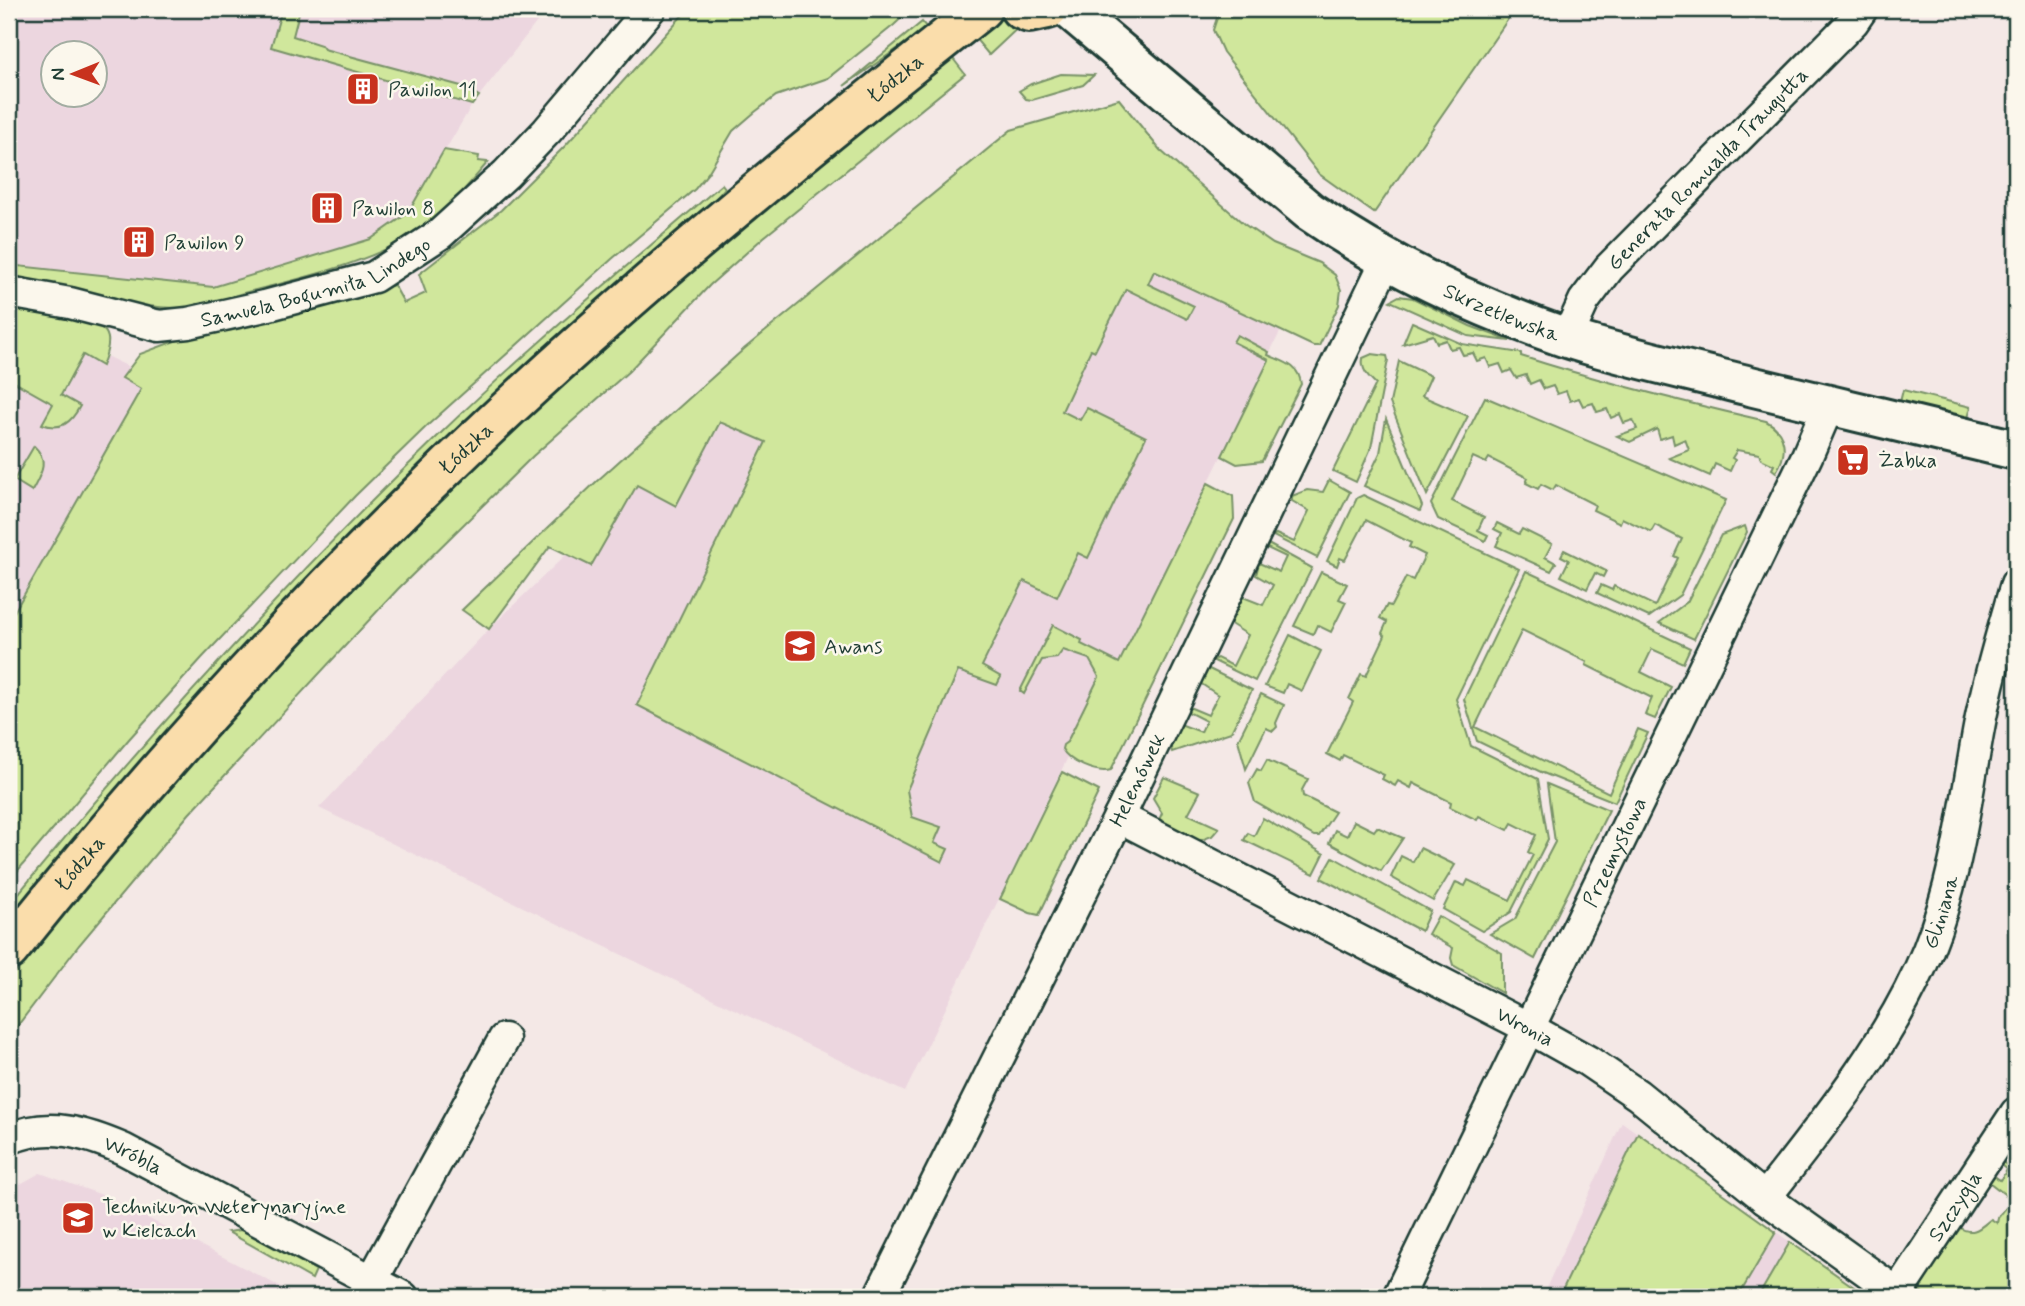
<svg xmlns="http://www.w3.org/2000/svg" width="2025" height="1306" font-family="Mynerve,sans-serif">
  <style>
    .built { fill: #ecd6df; fill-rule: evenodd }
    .green { fill: #d0e79c; stroke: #789268; stroke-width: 2 }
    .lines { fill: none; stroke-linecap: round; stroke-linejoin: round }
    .minor-casing { stroke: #1f3d34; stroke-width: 35 }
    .tertiary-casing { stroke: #1f3d34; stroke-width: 44 }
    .primary-casing { stroke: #1f3d34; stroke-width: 44 }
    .minor { stroke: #fbf7ec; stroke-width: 30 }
    .tertiary { stroke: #fbf7ec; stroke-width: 38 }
    .primary { stroke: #faddab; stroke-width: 38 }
    .labels { text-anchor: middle; stroke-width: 5; stroke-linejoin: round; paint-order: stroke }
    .street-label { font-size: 21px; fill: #1f3d34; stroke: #fbf7ec }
    .poi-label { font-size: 21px; fill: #1f3d34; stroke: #fbf7ec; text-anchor: start }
  </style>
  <rect width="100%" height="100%" fill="#f4e8e6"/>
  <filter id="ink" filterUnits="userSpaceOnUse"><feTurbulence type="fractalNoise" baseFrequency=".0143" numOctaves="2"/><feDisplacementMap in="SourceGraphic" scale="14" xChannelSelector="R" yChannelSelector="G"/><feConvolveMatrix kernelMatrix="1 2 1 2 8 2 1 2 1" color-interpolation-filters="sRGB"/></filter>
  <g filter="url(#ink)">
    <g class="built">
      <path d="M9,9h538l-75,96 -64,108 -37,26 -158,48 -204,-22zM52,52h42v42h-42z"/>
      <path d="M1079,186l208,132 -20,40 2,2 -150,303 -3,-1 -57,113 -154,317 -586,-284 170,-179 363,-351z"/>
      <path d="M9,317l98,28 -1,11 23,11 9,-8 126,-32 -255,437z"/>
      <path d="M1622,1122l168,120 78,55h-326z"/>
      <path d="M40,1173l65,23 195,101h-291v-101l6,-9z"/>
    </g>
    <g class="green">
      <path d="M282,9h18l-7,27 28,9 3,4 137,37 18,10 -7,9 -201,-58z"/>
      <path d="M688,9h223l-17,16 -66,53 -52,18 -21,16 -22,19 -25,42 -13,16 -83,70 -184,166 -73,71 -153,162 -73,81 -120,142v-260l132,-232 -19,-11 18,-24 51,-19 42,-5 161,-45 10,18 22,-10 -7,-19 82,-64 64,-64z"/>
      <path d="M1220,9h295l-141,204 -55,-39 -96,-122 -10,-22z"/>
      <path d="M1013,13l9,11 -33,31 -15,-18 18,-15z"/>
      <path d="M922,22l5,6 -83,58z"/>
      <path d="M951,56l14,18 -201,163 -54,48 -81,86 -96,85 -135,133 -209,225 -110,131 -70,92v-57l8,-11 129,-157 209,-228 189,-183 174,-153z"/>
      <path d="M1061,74l33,1 -11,10 -51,15 -6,-1 -7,-8 12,-7z"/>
      <path d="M1119,99l41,51 84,74 29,20 46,19 16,12 6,15 -2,15 -20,41h-6l-159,-75 -6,13 46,22 -7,13 -61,-30 -31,62 -4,-2 -29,62 18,9 7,-12 59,29 -58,121 -10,-5 -21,44 -33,-16 -42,85 19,11 -4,8 -39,-14 -51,119 5,27 29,10 -7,16 14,6 -6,13 -305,-157 129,-263 -46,-20 -44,84 -39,-21 -46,81 -41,-20 -61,83 -27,-19 135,-129 147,-132 267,-219z"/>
      <path d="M444,150l35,6 -1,5 10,1c-19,22 -39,47 -63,65 -48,35 -127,52 -185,67 -20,6 -42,14 -63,14 -56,-1 -113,-21 -168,-31v-12l204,22 158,-48 37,-26z"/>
      <path d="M722,184l3,4 -21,24 -695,710v-17c135,-165 278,-324 432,-472 90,-87 186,-167 281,-249z"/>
      <path d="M1399,296l14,2 57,28 40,15 -42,-5 -78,-35z"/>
      <path d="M9,307l77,14c28,7 25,22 16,45l-19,-11 -22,40 19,11c-9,17 -19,25 -38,18l11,-20 -44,-25z"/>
      <path d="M1412,322l50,22 59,9v3c80,26 162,46 245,65 21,11 22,32 10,51l-4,-3 2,-4 -13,-6 -2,-5 -22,-4 -5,8 3,2 -5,11 -15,-7 -5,12 -41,-18 20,-8 -4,-11 -11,5 -2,-9 -12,4 -3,-10 -27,13 -13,-6 20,-7 -4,-9 -9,3 -4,-9 -9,4 -4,-9 -10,3 -4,-9 -10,3 -4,-8 -9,3 -4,-10 -9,3 -4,-8 -9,3 -5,-9 -9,4 -4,-9 -10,3 -5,-8 -7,3 -4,-9 -10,3 -4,-9 -9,3 -4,-8 -10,2 -4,-8 -9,2 -4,-9 -9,3 -4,-8 -30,9z"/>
      <path d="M1237,335l32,17 -1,3c16,7 31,10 33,29l-39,77 -25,3 -15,-8 47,-96 -36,-18z"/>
      <path d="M1372,354l15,2 1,4 -17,88 -15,34 -23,-11 43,-87c-8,-8 -15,-14 -13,-26z"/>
      <path d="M1399,361l32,15 -9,20 46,20 -41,79 -37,-92z"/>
      <path d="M1903,390l68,17 -3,11 -68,-16z"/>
      <path d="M1485,397l241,103 -46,95 -31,22 -52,-24 4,-8 11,5 2,-4 41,20 23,-48 -4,-2 8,-17 -27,-14 -4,7 -29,-14 -2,5 -27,-13 2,-5 -39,-20 -3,5 -12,-6 -3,5 -12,-6 2,-5 -39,-20 -3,5 -13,-6 -21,44 32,16 -6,13 10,5 -3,6 -47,-22 -7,-15z"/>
      <path d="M1386,419l36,87 -2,5 -56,-25 16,-33z"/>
      <path d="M34,446c16,15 7,28 -2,45l-18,-11z"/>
      <path d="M1329,480l21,12 -33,66 -44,-22 3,-2 18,8 15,-31 -17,-10v-5l15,-6 16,2z"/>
      <path d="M1208,483l25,13 1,23 -123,251c-15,4 -42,-8 -49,-21l1,-4 4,-3 32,-65 -10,-18 -26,-9 -6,8 -15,2 -18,34 -4,-3 33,-66 29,15 -1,4 38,19z"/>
      <path d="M1363,495l156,74 -63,130 15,47 67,33 10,60 -37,73 -29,19 -39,-22 13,-27 9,4 3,-6 42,20 23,-45 -5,-3 8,-17 -24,-12 -4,7 -29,-14 -2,4 -27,-13 1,-5 -38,-19 -2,5 -13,-7 -3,5 -13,-7 2,-4 -41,-20 -3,6 -13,-7 26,-52 -4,-3 12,-25 5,2 19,-40 -3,-3 5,-11 -7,-4 7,-13 4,1 15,-29 7,3 12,-25 -16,-8 2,-4 -45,-23 -21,40 -5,-2 -3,8 -10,-5 30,-63z"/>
      <path d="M1497,523l22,11 3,-5 30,15 -7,13 11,6 -5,8 -55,-25 6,-13 -8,-4z"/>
      <path d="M1745,526l2,6 -53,107 -35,-16 28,-21 34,-67z"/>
      <path d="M1268,544l44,24 -57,113 -43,-21 5,-2 16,8 15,-31 -19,-12 14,-26 20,8 10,-20 -17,-10 3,-12 20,9 7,-15 -19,-9z"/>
      <path d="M1564,550l42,21 -3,6 -8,-4 -8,16 -26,-13 8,-16 -8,-4z"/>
      <path d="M1526,571l164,77 -7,15 -31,-14 -11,23 30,15 -16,32 -10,-4 7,-17 -66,-33 1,-3 -65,-32 -47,97 134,66 29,-64 10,4 -33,69 -72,-29 -66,-32 -13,-42z"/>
      <path d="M1321,572l26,12 -8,15 7,3 -15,30 -14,-7 -4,9 -19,-8z"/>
      <path d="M1290,635l31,16 -19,40 -15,-7 -4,9 -18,-7z"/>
      <path d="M1207,668l45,22 -21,42 -59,20 -2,-8 10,-20 21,8 5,-11 -18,-9 1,-5 19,8 10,-20 -18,-12z"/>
      <path d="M1261,694l23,11 -8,18 1,4 -4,4 -7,-3 -20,41 -8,-29z"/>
      <path d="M1267,760l41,19 -6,11 1,6 32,16 -16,24h-5l-59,-34 -6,-19 8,-14 4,2z"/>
      <path d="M1062,772l37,19 -60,124 -9,-2 -30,-14z"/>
      <path d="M1164,777l36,15 -12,22 31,14 -7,8 -13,5 -40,-21 3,-7 -9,-15z"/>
      <path d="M1547,784l62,26 -74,149 -45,-25 25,-15 40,-77z"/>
      <path d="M1263,818l61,36 -10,20 -70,-34 4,-7 6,3z"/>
      <path d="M1354,821l20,10 3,-4 26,11 -22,33 -52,-28 6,-13 12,6z"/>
      <path d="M1420,848l35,17 -22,36 -42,-24 10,-21 12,6z"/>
      <path d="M1333,857l97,54 -9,20 -100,-53z"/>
      <path d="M1438,916l64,37v40l-49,-28 -2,-7 2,-10 -25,-14z"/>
      <path d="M1638,1133l138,99 -38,65h-179z"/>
      <path d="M1996,1156l20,17v124h-89l-8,-7v-10l39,-53c15,9 21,2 33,-8l6,4 1,-5 14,-18 -27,-21 1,-9 14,10 7,-10 -14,-11z"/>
      <path d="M241,1230l75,40 -4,9 -84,-47z"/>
      <path d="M1790,1242l78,55h-110z"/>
    </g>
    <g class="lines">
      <defs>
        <g id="minor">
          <path id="s1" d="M9,292l61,11 89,23 29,-3 77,-17 109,-29 66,-43 66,-60 41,-43 103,-122"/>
          <path id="s2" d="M1567,338l17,-37 25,-33 244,-246 9,-13"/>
          <path id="s3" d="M1119,817l410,211 59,33 50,34 127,103 138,99"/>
          <path id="s4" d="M9,1139c39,-18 77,-6 114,10l280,148"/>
          <path id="s5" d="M1765,1198c59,-75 127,-159 163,-248 28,-69 37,-144 50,-217 9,-51 24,-100 38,-149"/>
          <path id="s6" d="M1898,1292l118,-179"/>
          <path d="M363,1297l141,-258"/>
          <path id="s7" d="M879,1297l240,-480 268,-558"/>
          <path id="s8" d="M1398,1297l409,-841 22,-51"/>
        </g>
        <g id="tertiary">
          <path id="s9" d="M1069,9l240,202c78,54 165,95 255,126 60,20 128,34 190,50 87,21 175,42 262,63"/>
        </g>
        <g id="primary">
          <path d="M1020,9l9,4 19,-4"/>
          <path id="s10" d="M9,950c129,-161 267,-317 415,-461 175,-172 366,-328 558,-480"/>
        </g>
      </defs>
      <use href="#minor" class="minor-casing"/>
      <use href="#tertiary" class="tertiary-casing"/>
      <use href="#primary" class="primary-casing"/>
      <use href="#minor" class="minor"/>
      <use href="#tertiary" class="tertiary"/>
      <use href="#primary" class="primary"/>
    </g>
  </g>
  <defs>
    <symbol id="building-square" viewBox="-11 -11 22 22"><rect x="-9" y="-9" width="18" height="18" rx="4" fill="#c8321e" stroke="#fbf7ec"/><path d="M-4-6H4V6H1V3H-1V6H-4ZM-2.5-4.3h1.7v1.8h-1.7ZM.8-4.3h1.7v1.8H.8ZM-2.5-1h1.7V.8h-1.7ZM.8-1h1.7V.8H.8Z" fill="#fff"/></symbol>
    <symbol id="supermarket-square" viewBox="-11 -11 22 22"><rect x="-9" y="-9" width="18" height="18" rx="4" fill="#c8321e" stroke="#fbf7ec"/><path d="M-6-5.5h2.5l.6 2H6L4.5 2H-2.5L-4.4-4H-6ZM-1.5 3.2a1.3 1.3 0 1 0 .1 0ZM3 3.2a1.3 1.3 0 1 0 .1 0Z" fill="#fff"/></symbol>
    <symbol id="university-square" viewBox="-11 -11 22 22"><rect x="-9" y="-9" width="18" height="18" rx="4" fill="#c8321e" stroke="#fbf7ec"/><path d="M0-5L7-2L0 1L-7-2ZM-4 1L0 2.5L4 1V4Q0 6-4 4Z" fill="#fff"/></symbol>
    <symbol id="school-square" viewBox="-11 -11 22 22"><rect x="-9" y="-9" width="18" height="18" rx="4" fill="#c8321e" stroke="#fbf7ec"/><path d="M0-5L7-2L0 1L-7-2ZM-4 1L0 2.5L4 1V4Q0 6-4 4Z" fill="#fff"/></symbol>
  </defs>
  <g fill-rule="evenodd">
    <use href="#building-square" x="344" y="70" width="38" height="38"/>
    <use href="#building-square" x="308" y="189" width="38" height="38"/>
    <use href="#building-square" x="120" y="223" width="38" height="38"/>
    <use href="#supermarket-square" x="1834" y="441" width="38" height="38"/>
    <use href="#university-square" x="781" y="627" width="38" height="38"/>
    <use href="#school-square" x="59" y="1199" width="38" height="38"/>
  </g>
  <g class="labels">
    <g class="street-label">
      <text dy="7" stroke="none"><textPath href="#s10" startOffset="1246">Łódzka</textPath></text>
      <text dy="7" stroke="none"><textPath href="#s2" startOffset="222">Generała Romualda Traugutta</textPath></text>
      <text dy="7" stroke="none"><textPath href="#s1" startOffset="318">Samuela Bogumiła Lindego</textPath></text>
      <text dy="7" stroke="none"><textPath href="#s9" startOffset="532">Skrzetlewska</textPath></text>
      <text dy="7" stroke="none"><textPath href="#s10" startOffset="679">Łódzka</textPath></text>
      <text dy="7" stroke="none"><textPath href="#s7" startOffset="578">Helenówek</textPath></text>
      <text dy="7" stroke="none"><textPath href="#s8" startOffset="495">Przemysłowa</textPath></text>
      <text dy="7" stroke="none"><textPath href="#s10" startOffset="112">Łódzka</textPath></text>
      <text dy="7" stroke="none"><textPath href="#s5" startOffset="338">Gliniana</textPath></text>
      <text dy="7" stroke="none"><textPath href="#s3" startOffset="457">Wronia</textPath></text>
      <text dy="7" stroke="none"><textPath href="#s4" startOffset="130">Wróbla</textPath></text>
      <text dy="7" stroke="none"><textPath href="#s6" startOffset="103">Szczygla</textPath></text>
    </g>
    <g class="poi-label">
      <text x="388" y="96">Pawilon 11</text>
      <text x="352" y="215">Pawilon 8</text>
      <text x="164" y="249">Pawilon 9</text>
      <text x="1878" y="467">Żabka</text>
      <text x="824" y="653">Awans</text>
      <text x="102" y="1213">Technikum Weterynaryjne<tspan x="102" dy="24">w Kielcach</tspan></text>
    </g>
  </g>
  <rect width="2025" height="1306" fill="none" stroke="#fbf7ec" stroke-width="35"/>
  <rect x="18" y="18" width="1990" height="1271" fill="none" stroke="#1f3d34" stroke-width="2.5" filter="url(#ink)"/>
  <g transform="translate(74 74) rotate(269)"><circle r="33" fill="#fbf7ec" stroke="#a3ada2" stroke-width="2"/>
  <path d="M0-5L12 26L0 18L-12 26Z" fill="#c8321e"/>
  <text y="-10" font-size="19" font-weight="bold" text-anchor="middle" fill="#1f3d34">N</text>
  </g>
</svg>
